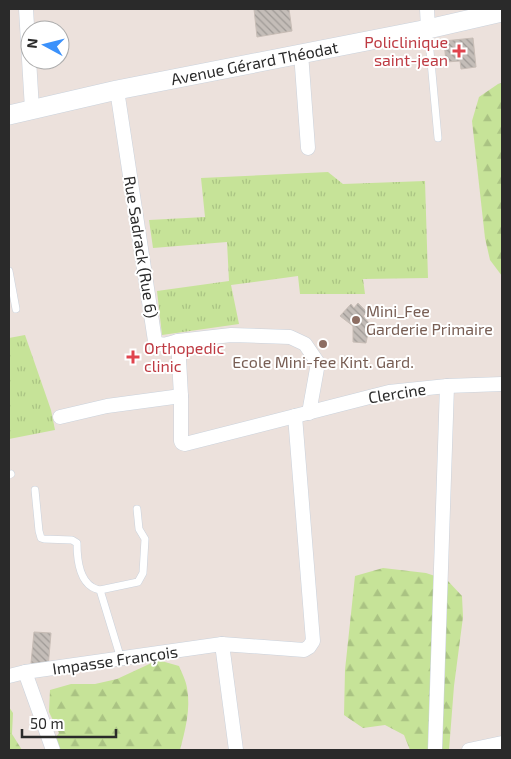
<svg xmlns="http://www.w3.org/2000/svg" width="511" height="759" font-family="'Exo 2',sans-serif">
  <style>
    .grass { fill: url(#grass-tufts) }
    .forest { fill: url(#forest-firs) }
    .building { fill: url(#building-back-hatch); stroke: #c8bdb6 }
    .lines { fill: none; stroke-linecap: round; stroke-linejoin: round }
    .lane-casing { stroke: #cad2dc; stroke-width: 8 }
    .street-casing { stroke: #cad2dc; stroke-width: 15 }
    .secondary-casing { stroke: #cad2dc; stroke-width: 20 }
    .lane { stroke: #fff; stroke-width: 7 }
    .street { stroke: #fff; stroke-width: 14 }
    .secondary { stroke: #fff; stroke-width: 19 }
    .health-dot { fill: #e0444e; stroke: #fff; stroke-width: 2 }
    .education-dot { fill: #8d6e63; stroke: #fff; stroke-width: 2 }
    .labels { text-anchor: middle; stroke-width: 4; stroke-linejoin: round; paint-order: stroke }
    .health-label { font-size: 16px; fill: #be3a42; stroke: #fff; text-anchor: end }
    .street-label { font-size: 16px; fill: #2a2a2a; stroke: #fff }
    .education-label { font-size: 16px; fill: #785e54; stroke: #fff; text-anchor: start }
  </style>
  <defs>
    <pattern id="grass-tufts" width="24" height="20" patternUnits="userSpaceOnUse" patternTransform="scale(1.25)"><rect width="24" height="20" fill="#c6e398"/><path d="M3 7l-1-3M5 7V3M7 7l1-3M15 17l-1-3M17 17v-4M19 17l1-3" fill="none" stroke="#aac383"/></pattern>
    <pattern id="forest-firs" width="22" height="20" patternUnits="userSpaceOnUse" patternTransform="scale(1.25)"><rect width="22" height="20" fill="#c6e398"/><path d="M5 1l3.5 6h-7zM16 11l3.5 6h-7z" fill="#aac383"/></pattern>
    <pattern id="building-back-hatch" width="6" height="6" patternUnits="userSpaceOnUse" patternTransform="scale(1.25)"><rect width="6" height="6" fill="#c4bdb8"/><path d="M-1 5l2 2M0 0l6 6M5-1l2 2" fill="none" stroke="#9f9a96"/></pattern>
  </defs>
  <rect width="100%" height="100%" fill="#ece1dc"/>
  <g class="grass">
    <path d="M328,172l15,12 82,-3 3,97 -65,1 2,15h-65l-2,-18 -67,9 8,39 -77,11 -5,-44 72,-10 -2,-39 -74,6 -4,-28 56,-3 -4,-39z"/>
    <path d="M25,335l26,75 4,20 -46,9v-101z"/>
  </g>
  <g class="forest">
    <path d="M502,83v193l-12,-16 -5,-22 -13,-117 7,-24 19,-13z"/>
    <path d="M383,568l43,5 21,7 15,16 1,21 -9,69 -5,64h-39l-6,-15 -19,-10 -22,3 -19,-13 1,-45 10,-94z"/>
    <path d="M158,660l21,6c3,7 7,15 8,22 4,21 -2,43 -7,62h-133l12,-17 -10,-21 1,-22 21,-6h24l22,-5z"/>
    <path d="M9,707l4,6 -1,21 10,16h-13z"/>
  </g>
  <g class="building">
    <path d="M254,9h35l3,22 -35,6z"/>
    <path d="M473,38l3,29 -15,2 -1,-8 -14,1 -2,-21z"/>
    <path d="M358,303l9,9 -4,4 7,8 -4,19 -13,-1v-16l-13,-10 11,-12 3,4z"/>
    <path d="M34,632l17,1 -3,35 -10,-4 -7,-1z"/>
  </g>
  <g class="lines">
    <defs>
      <g id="lane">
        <path d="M428,29l10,109"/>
        <path d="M9,271l7,38"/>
        <path d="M9,475l2,-1"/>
        <path d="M35,490l4,41 2,7 3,1 28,1 5,3c0,14 2,36 15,44 3,2 5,2 8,3l21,69"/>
        <path d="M100,590l38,-8 5,-9 2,-34 -6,-10 -2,-20"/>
      </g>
      <g id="street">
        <path d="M26,9l6,100"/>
        <path d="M427,9l1,20"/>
        <path d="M301,53l7,95"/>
        <path d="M117,90l38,251c6,7 15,2 23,0l3,55v45l1,2 3,1 204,-52 58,-6 55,-2"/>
        <path d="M178,341l53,-6 59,2 15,7 13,19 -9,50"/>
        <path d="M60,417l47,-11 74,-10"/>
        <path d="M25,672l28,78"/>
        <path d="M9,676l16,-4 197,-28"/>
        <path d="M236,750l-14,-106 82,6 5,-3 4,-6 -18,-225"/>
        <path d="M435,750l12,-364"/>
        <path d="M469,750l33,-7"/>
      </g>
      <g id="secondary">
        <path id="s1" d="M9,115l108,-25 311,-61 74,-17"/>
      </g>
    </defs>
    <use href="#lane" class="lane-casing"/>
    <use href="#street" class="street-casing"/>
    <use href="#secondary" class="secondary-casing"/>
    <use href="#lane" class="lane"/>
    <use href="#street" class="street"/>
    <use href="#secondary" class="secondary"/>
  </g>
  <g class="health-dot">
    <path d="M456.5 43.5h5v5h5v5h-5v5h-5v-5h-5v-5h5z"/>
    <path d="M130.5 349.5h5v5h5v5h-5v5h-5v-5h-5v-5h5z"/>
  </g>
  <g class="education-dot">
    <circle cx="356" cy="320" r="5"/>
    <circle cx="323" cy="344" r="5"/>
  </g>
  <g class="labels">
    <g class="health-label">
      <text x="448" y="48">Policlinique<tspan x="448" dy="18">saint-jean</tspan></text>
      <text x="144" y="354" text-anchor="start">Orthopedic<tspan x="144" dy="18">clinic</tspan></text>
    </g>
    <g class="street-label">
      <text dy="6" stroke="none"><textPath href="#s1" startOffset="251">Avenue Gérard Théodat</textPath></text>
      <text transform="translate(141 247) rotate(81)" y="6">Rue Sadrack (Rue 6)</text>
      <text transform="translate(397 393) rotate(-9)" y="6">Clercine</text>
      <text transform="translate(115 660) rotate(-8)" y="6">Impasse François</text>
    </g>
    <g class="education-label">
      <text x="366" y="317">Mini_Fee<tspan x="366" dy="18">Garderie Primaire</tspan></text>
      <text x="323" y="368" text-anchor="middle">Ecole Mini-fee Kint. Gard.</text>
    </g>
  </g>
  <rect width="511" height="759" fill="none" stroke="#2a2a2a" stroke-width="20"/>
  <g transform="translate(45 45) rotate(277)"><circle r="24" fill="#ffffff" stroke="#aaaaaa"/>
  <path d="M0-4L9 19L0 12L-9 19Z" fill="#3b91fb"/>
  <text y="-8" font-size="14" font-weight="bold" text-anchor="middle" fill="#2a2a2a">N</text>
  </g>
  <path d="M22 729v8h94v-8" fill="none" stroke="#2a2a2a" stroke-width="2.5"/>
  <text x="30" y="729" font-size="15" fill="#2a2a2a" stroke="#ffffff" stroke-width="4" paint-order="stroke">50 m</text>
</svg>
